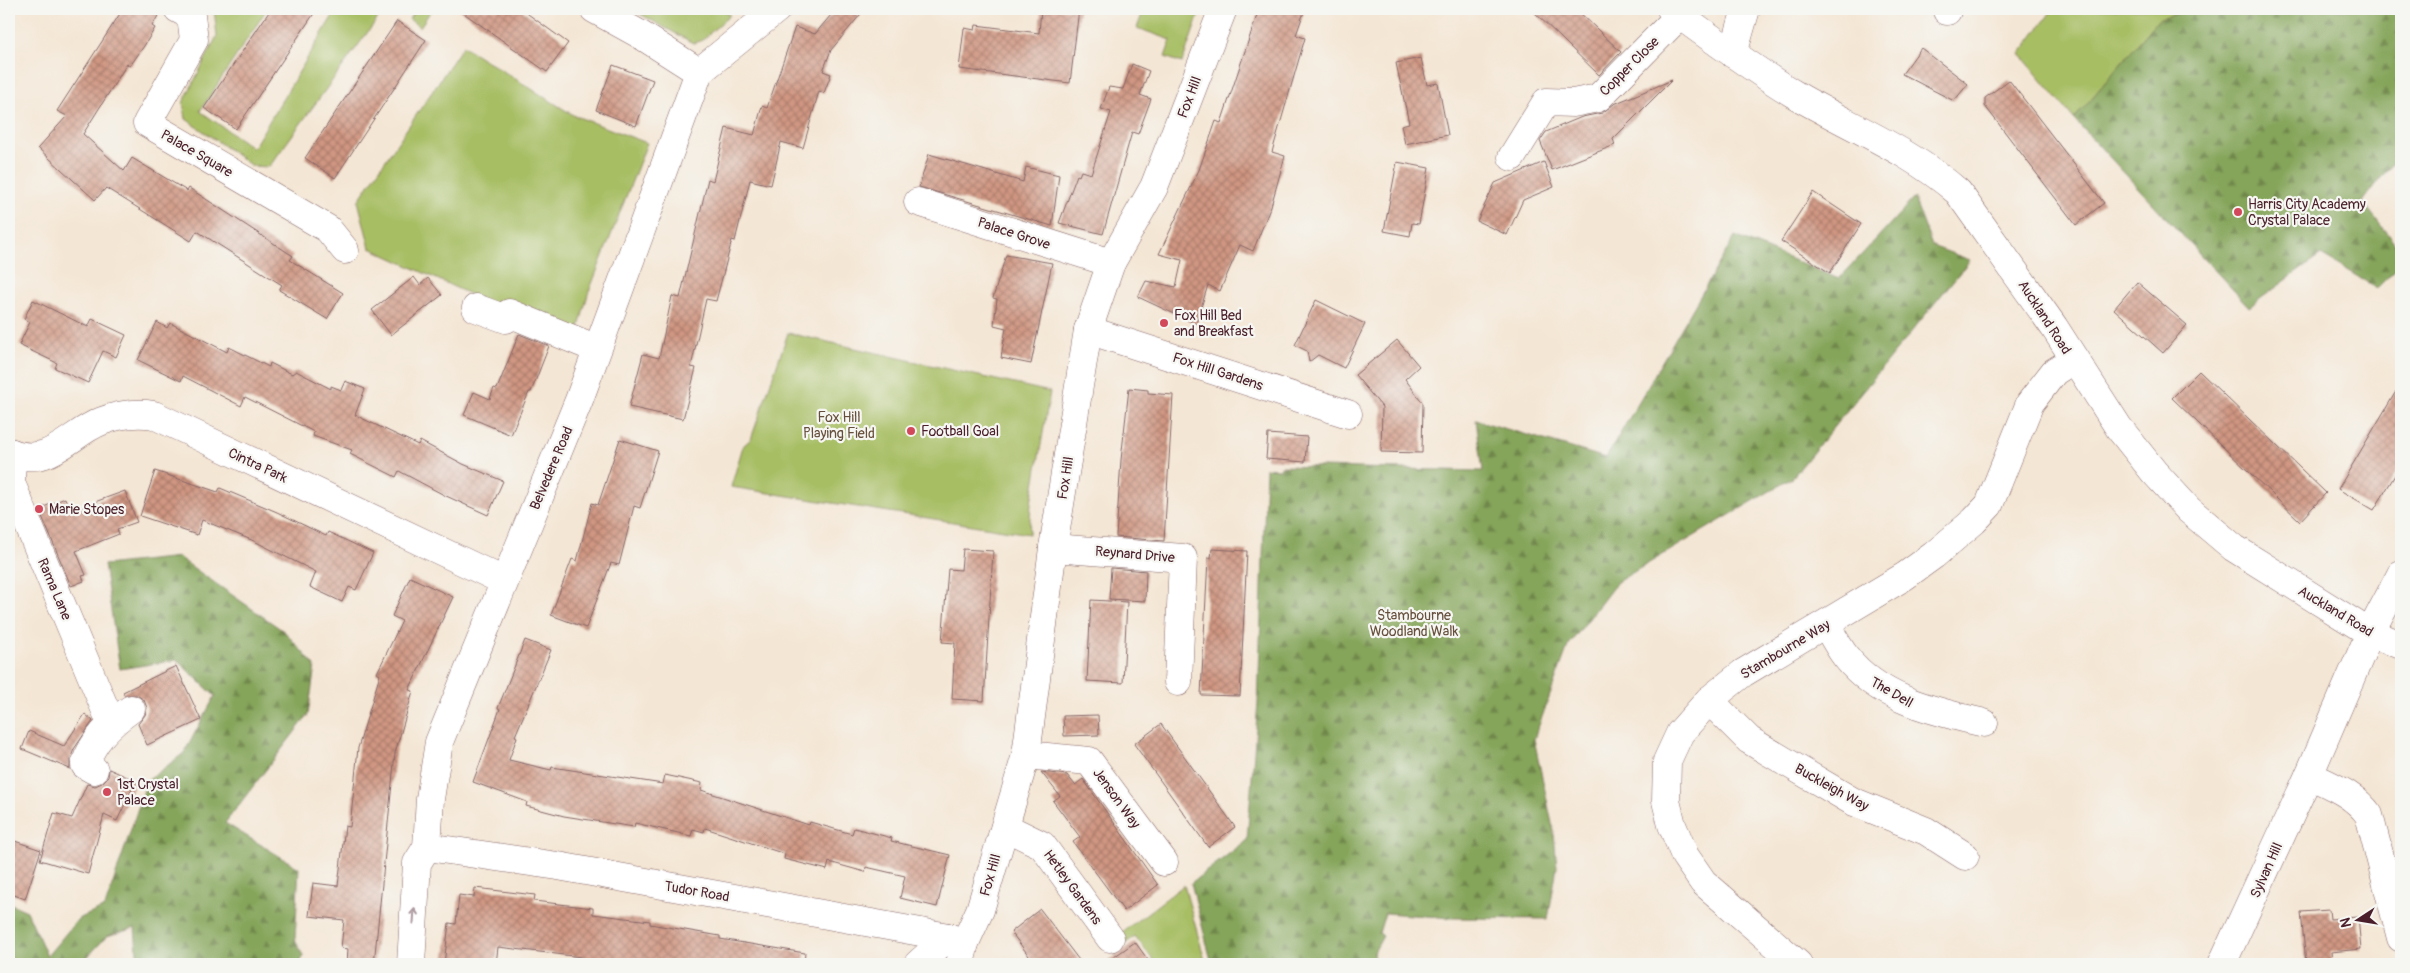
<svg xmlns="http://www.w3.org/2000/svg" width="2410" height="973" font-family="Pangolin,sans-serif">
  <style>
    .green { fill: #a7be64; stroke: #786e48 }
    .forest { fill: url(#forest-firs); stroke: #686242 }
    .building { fill: url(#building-cross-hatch) }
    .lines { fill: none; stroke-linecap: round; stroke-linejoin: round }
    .minor-casing { stroke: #866566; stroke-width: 29 }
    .minor { stroke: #fff; stroke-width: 28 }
    .oneway { stroke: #ae9aa0 }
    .poi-dot { fill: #d1495b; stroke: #f6f6f2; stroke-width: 2 }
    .labels { text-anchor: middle; stroke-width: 4.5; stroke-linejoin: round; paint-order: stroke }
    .street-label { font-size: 14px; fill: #4a1f2b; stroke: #f6f6f2 }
    .poi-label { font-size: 14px; fill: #4a1f2b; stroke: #f6f6f2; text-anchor: start }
    .park-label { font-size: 14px; fill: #664f3c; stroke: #f6f6f2 }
  </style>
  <defs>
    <pattern id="forest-firs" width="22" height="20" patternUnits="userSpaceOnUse" patternTransform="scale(1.25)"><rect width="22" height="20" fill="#85a55a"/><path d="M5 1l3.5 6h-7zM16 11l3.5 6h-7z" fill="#6f864b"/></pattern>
    <pattern id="building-cross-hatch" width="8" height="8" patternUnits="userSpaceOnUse" patternTransform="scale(1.25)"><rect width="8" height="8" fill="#d09783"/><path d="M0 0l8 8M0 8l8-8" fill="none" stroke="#ab7b6b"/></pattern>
  </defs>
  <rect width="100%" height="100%" fill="#f6f6f2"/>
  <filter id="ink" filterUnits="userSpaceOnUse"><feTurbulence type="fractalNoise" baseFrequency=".02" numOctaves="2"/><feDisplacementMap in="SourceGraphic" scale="10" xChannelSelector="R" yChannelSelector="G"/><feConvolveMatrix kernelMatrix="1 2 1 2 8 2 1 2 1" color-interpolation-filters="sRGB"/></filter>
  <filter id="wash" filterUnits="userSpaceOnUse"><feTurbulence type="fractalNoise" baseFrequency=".0096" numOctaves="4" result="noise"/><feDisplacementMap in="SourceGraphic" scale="20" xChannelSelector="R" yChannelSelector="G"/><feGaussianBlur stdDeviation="1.12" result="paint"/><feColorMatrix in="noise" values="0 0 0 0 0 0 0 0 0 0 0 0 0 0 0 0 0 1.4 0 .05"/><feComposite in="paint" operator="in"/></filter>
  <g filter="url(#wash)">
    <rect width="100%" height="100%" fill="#f4e6d4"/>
    <g class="green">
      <path d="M214,9h53l-67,102 53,37 84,-139h38l6,5 -112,153 -17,-1 -66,-47 -3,-16 34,-67z"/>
      <path d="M416,9h16l-12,18 -11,-8z"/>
      <path d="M631,9h90l9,6 -29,26 -8,2z"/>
      <path d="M1144,9h57l-19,54 -17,-6 6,-17 -34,-12z"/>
      <path d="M2053,9h145l-38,9 -86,101 -54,-65z"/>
      <path d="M463,46l110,69 74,28 -59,151 -11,41 -97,-36 -110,-51 -12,-47z"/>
      <path d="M788,333l262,59 -19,111 -2,31 -298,-47 12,-41 8,-7z"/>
      <path d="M1184,885l22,79h-50l-21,-28 -17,14 -5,-11z"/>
    </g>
    <g class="forest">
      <path d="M2198,9h203v142l-38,51 38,50v12l-24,24 -56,-33 -72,52 -175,-188 86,-101z"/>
      <path d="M1914,198l18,48 38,14 -178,218 -175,104 -49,64 -34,93 20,94 3,34 -9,52 -96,-1 -67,-5 -6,20 4,3 -10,18 3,10h-164l-21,-81 56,-43 11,-138 8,-234 14,1 1,-3 202,5 -7,-51 130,38 129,-222 104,43z"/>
      <path d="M178,557l107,75 30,34 -7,49 -83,108 74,45 -4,71 8,17 -3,8h-162l-3,-36 -28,8 -26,28h-72v-61l18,8 20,45 31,-37 27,-12 42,-126 37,-28 31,-57 -38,-36 -57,9 -16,-104z"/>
    </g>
    <g id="blocks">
      <g class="building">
        <path d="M123,9h39l-10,17 3,2 -11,18 -14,20 -3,-2 -44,70 41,37 8,-13 55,33 2,-3 104,68 -3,4 53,33 -16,26 -48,-29 3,-5 -85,-54 -6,10 -85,-53 -11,12 -57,-52 29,-32 -10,-5z"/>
        <path d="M271,9h46l-81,120 -32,-21z"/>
        <path d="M458,9h63l47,34 -21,29z"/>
        <path d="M836,9h29l-34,41 -8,21 8,3 -7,19 -5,-2 -16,57 -22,-6 -10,43 -21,-5 -15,61 -3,-1 -16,61 -10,-2 -15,68 5,1 -13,51 -54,-12 14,-53 16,4 13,-62 8,2 28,-119 5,2 13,-53 28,7 8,-29 5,2 28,-81 20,7z"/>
        <path d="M1041,9h38l-9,74 -111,-14 5,-41 11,2 1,-5 63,8z"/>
        <path d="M1259,9h46l-9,26 9,3 -33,114 13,4 -14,50 -18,45 -13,-6 -20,46 -12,-6 -12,39 -58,-27 8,-16 30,6 6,-27 -23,-6 40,-84 17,-49 5,2z"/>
        <path d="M1531,9h45l45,43 -22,23z"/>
        <path d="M397,21l29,19 -91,138 -30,-20z"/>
        <path d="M1921,48l47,36 -14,17 -52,-27z"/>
        <path d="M1421,58l6,27 11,-2 10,52 -43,9 -4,-19 8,-2 -13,-60z"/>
        <path d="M1132,64l17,7 -9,24 11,4 -13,35 -6,-2 -29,102 -44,-11 18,-48 2,1 2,-5 10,3 20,-62 -10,-3 8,-22 14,2z"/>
        <path d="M613,65l40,15 -17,46 -40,-16z"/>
        <path d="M1672,80l-59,59 2,6 -63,25 -12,-29 6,-9 36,-15 20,-4 12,-9z"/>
        <path d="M2009,80l95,123 -28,22 -91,-119v-8z"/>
        <path d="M929,154l94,28 3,-15 33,8 -7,51 -133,-39z"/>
        <path d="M1397,162l32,6 -10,56 -7,-1 -2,13 -26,-5z"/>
        <path d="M1544,162l10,25 -31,13 -16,35 -30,-14 18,-38z"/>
        <path d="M1813,192l48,32 -31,49 -49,-32z"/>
        <path d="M1006,255l46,8 -21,101 -30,-6 5,-30 -12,-3 3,-26 -4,-1z"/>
        <path d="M414,277l6,8 8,-7 14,17 -51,40 -19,-25z"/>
        <path d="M2137,282l50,43 -24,28 -49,-44z"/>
        <path d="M33,300l55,27 4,-8 34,16 -10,22 -13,-6 -15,32 -33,-15 2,-5 -38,-18 11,-23 -6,-3z"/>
        <path d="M1316,300l49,24 -21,44 -26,-13 -9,7 -2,-11 -12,-6z"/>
        <path d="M157,322l10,6 3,-5 57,29 2,-5 40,20 1,-4 22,11 4,-3 35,18v-3l10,4 4,-9 20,8 -10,26 63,30 2,-4 43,23 40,17 -15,34 -44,-20 -45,-24 -3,6 -46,-23 2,-4 -39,-14 1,-4 -69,-35 -4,9 -58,-30 -2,5 -43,-21z"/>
        <path d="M519,334l30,12 -18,46h-2l-18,43 -47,-20 10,-23 16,7 4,-11 3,1z"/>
        <path d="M1397,340l22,26 -14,13 18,24 -1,50 -41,-1 1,-45 -27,-32z"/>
        <path d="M2199,371l127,122 -26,28 -128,-123z"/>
        <path d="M2401,383v82l-27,45 -36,-21z"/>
        <path d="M1129,388l19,2v3l25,2 -9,146 -48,-4 5,-77z"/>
        <path d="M1268,434l39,3 -2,25 -39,-3z"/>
        <path d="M620,439l38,12 -18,57 -6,-2 -15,59 -8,-2 -25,65 -35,-13 21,-56 5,2 15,-58 6,2z"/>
        <path d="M155,471l63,21 2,-4 57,24 49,24 2,-4 45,21 -17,37 -7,-3 -7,15 -32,-15 6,-15 -62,-31 -52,-21 -5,15 -57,-19z"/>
        <path d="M125,491l12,31 -20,7 2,5 -43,17 10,24 -4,1 2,5 -13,5 -32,-77 26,-11 5,13z"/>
        <path d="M963,549l30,2 -9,150 -32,-2 3,-56 -13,-1 6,-73 13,1z"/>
        <path d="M1212,549l35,2 -7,145 -39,-1 7,-137h3z"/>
        <path d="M1111,568l35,3 -1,30 -36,-2z"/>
        <path d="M410,577l43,20 -44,93 4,1 -18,62 -21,211h-27l1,-15 -7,-1 3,-28 -35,-4 4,-33 25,3 7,-60 5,1 8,-79 22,-73 -3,-2 25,-52 -10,-5z"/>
        <path d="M1091,600l36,2 -4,81 -36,-2z"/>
        <path d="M525,640l26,10 -36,86 2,1 -8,23 42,10 1,-3 111,17 2,-9 37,8 -1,7 108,35 1,-3 42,12 2,-6 38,10 -1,3 59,14 -13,52 -37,-9 5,-22 -39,-9 -1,5 -36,-10 -2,8 -3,-1 -40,-10 1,-5 -80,-26 -1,4 -11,-3 -2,7 -56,-13 -1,4 -70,-11 -38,-10 1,-4 -54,-20 27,-73 -2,-1z"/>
        <path d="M176,666l25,54 -54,25 -9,-21 7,-9 2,-7 -3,-8 -7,-5h-13l-1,-3z"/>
        <path d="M85,714l8,7 -19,28 -4,11v9l-48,-20 7,-18 35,15z"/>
        <path d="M1098,715l1,20 -35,1 -1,-20z"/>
        <path d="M1161,724l74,103 -27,20 -74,-103z"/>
        <path d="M109,769l27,12 -19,40 -13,-6 -16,59 -48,-14 14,-47 18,5 15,-34 8,2 7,-3 6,-6z"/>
        <path d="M1041,772l26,3 8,10 8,-6 75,106 -34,26 -51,-69 7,-5 -27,-36 7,-5z"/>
        <path d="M9,839l32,11 -16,49 -16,-6z"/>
        <path d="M475,888l60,7 -1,6 59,7v6l57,7v3l70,12v3l85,14 -1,11h-223v-7l-83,-10 -2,17h-52l5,-41 7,1 3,-29 15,2z"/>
        <path d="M1040,909l42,55h-47l-24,-32z"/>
        <path d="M2329,910l1,9 28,-2 3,32 -30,3 1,10 -26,2 -5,-52z"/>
        <path d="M1135,942l16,22h-47z"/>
      </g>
    </g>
  </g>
  <g filter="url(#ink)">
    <use href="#blocks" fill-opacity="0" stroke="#866566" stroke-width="1"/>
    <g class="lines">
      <defs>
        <g id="minor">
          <path d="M178,9l13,7 3,24 -47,83 181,106 17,21"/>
          <path d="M594,9l47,26 58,37"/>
          <path d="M1671,9c40,29 80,59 123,85 54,32 116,56 164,98l96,135 65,101 35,44 35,38 45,38 136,85 31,12"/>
          <path d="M1947,9v2"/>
          <path d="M1733,54l13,-45"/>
          <path d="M1512,157l34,-55 27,1 25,-5 82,-83"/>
          <path d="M918,202l193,61"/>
          <path d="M476,308l30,11 3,-6 88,36"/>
          <path d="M1088,330l260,84"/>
          <path d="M9,452c41,17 59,-18 93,-31 18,-7 34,-9 52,-6l350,166"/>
          <path d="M12,453l-1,30 100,240"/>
          <path d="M1053,548l130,10 -5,124"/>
          <path d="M1826,624c6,11 12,23 20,33 34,43 88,54 138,66"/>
          <path d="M1709,700l40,40 103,61 74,30 39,25"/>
          <path d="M1026,755l63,6 75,101"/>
          <path d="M94,770l-9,-5c8,-25 25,-41 46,-56"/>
          <path d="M2309,775c23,11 45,19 60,40l32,123"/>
          <path d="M1005,827l37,18 68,93"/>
          <path d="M427,847l131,19 390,71 17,6"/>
          <path d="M411,964l6,-101 10,-16 3,-48 9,-57 140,-342 120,-328 78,-63"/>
          <path d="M918,964l30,-27"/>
          <path d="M960,964l5,-21 15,-33 46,-155 27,-207 35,-218 23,-67 43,-76 69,-178"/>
          <path d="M1798,964l-95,-82 -18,-26 -13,-31 -6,-24 1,-40 13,-28 29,-33 34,-27 162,-97 29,-21 40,-34 15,-16 41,-102 24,-31 19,-12"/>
          <path d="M2222,964l87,-189 61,-142 31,-59"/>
        </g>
      </defs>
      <use href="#minor" class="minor-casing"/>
      <use href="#minor" class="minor"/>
    </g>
    <defs><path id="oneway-shaft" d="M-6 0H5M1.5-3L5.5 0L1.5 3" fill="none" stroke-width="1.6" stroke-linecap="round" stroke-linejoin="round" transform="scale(1.25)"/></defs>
    <use class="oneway" href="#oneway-shaft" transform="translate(414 916) rotate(-86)"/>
  </g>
  <g class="poi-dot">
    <circle cx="2238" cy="212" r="5"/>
    <circle cx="1164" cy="323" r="5"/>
    <circle cx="911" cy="431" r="5"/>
    <circle cx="39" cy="509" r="5"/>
    <circle cx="107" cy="792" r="5"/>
  </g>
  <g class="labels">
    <g class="street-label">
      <text transform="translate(1629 66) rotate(-45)" y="5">Copper Close</text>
      <text transform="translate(1189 97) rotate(-69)" y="5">Fox Hill</text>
      <text transform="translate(197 153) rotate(30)" y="5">Palace Square</text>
      <text transform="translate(1014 233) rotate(18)" y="5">Palace Grove</text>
      <text transform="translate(2045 317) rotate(57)" y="5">Auckland Road</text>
      <text transform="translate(1218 371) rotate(18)" y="5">Fox Hill Gardens</text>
      <text transform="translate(258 465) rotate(25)" y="5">Cintra Park</text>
      <text transform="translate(551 468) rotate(-67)" y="5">Belvedere Road</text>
      <text transform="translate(1065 478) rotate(-81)" y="5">Fox Hill</text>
      <text transform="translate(1135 554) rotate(5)" y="5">Reynard Drive</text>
      <text transform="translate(55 589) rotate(67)" y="5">Rama Lane</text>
      <text transform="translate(2336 611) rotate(31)" y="5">Auckland Road</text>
      <text transform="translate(1785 649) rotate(-31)" y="5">Stambourne Way</text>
      <text transform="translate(1892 692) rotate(30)" y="5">The Dell</text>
      <text transform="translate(1832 787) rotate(29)" y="5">Buckleigh Way</text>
      <text transform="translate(1117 798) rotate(54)" y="5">Jenson Way</text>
      <text transform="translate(2266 870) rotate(-66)" y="5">Sylvan Hill</text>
      <text transform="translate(990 875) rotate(-74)" y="5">Fox Hill</text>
      <text transform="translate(1073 887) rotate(54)" y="5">Hetley Gardens</text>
      <text transform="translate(697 891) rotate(10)" y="5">Tudor Road</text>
    </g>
    <g class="poi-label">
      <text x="2248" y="209">Harris City Academy<tspan x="2248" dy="16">Crystal Palace</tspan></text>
      <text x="1174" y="320">Fox Hill Bed<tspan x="1174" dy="16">and Breakfast</tspan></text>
      <text x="921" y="436">Football Goal</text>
      <text x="49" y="514">Marie Stopes</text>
      <text x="117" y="789">1st Crystal<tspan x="117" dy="16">Palace</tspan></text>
    </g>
    <g class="park-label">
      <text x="839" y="422">Fox Hill<tspan x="839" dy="16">Playing Field</tspan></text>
      <text x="1414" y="620">Stambourne<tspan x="1414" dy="16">Woodland Walk</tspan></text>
    </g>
  </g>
  <rect width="2410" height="973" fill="none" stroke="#f6f6f2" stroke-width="30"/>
  <g transform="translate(2358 920) rotate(258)" stroke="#f6f6f2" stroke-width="4" paint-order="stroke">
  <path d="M0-4L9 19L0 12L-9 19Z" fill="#4a1f2b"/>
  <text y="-8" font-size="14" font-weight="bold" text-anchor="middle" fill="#4a1f2b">N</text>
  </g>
</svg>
